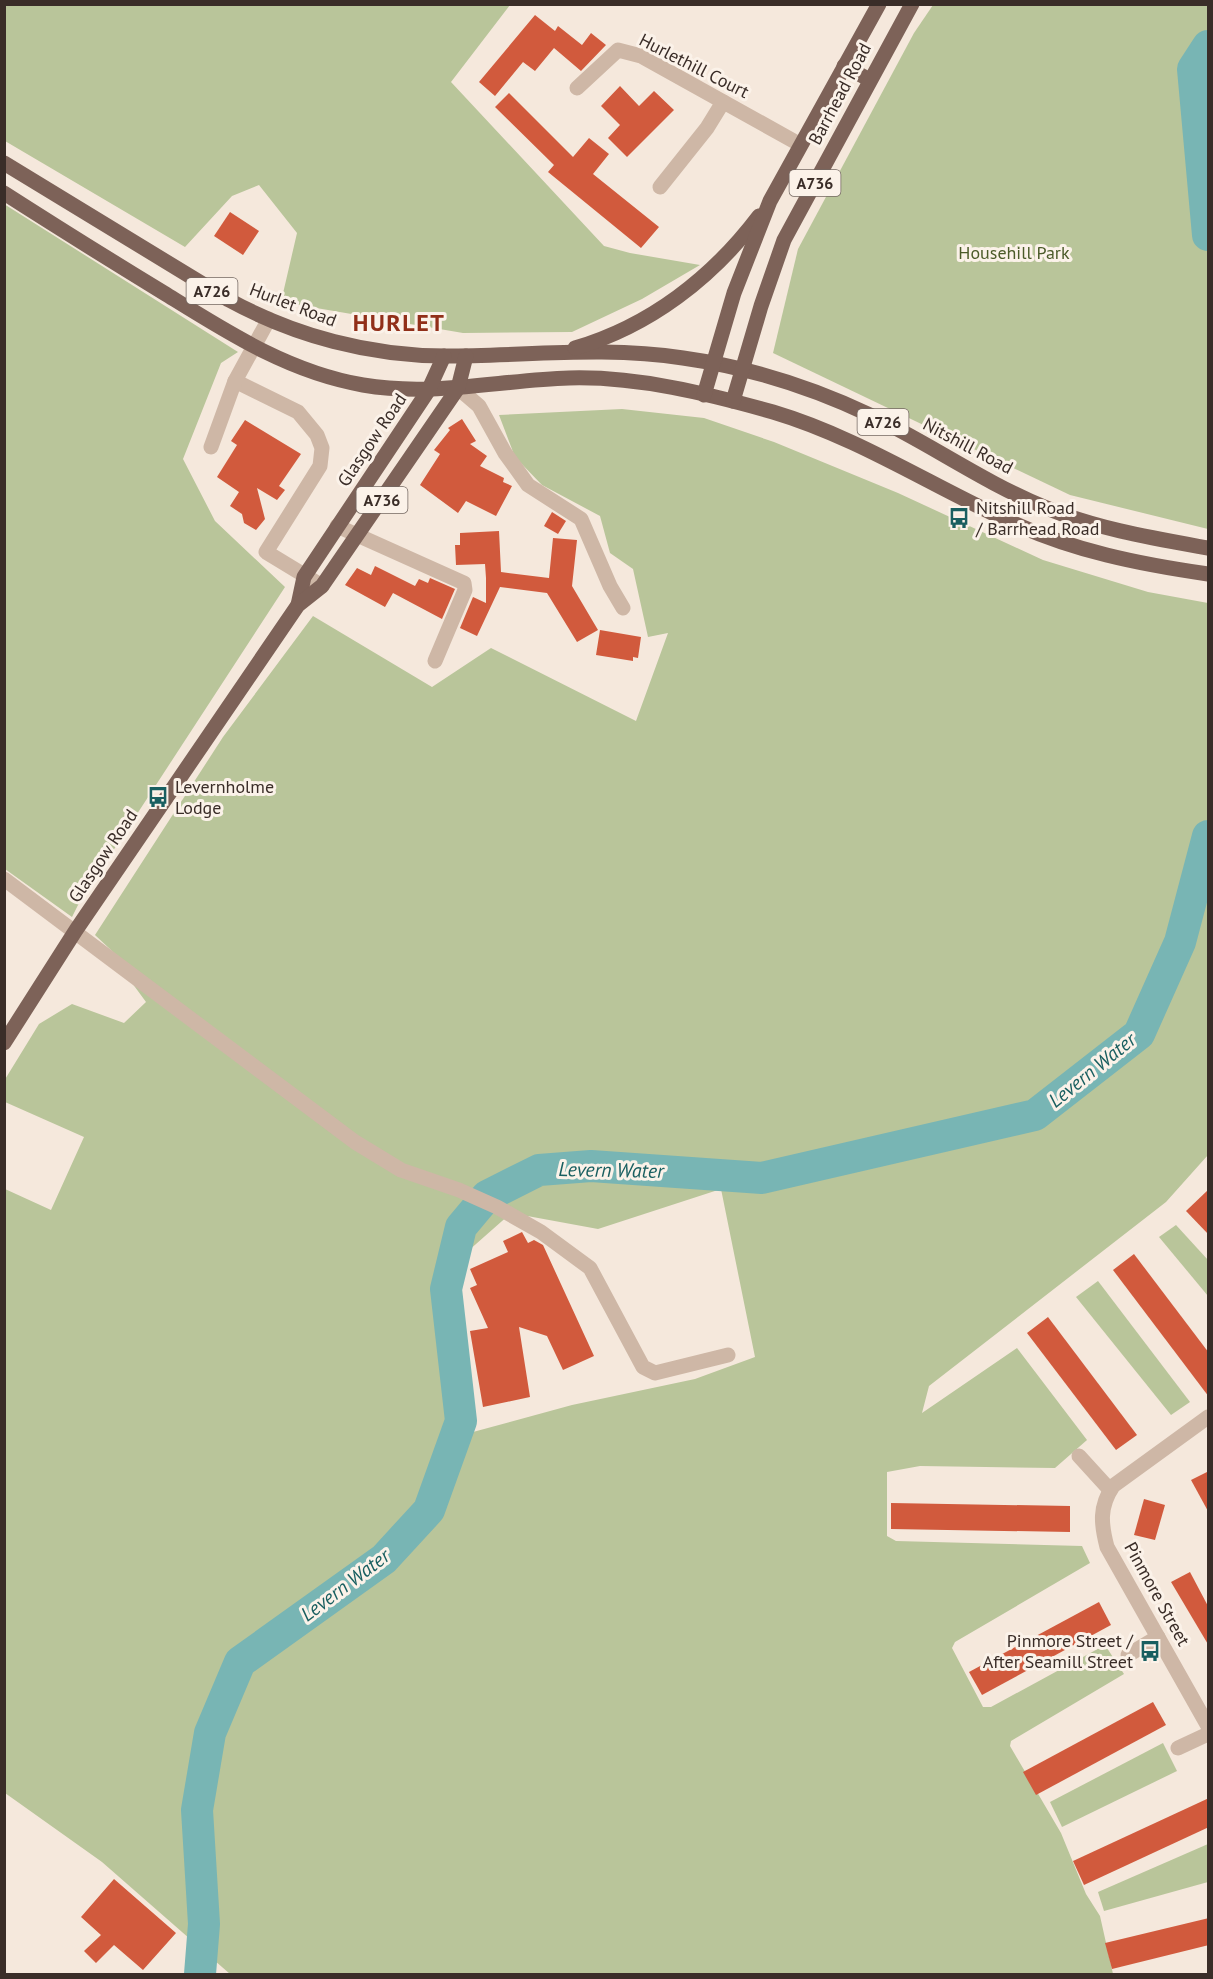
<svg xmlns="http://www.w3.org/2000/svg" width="1213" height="1979" font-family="'PT Sans',sans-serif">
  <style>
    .green { fill: #b9c59a; fill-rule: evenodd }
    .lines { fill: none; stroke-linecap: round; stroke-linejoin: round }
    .river { stroke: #78b5b4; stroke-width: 32 }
    .building { fill: #d15a3d }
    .minor { stroke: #ceb7a6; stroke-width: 15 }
    .major { stroke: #7d6258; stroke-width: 15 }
    .labels { text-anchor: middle; stroke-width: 6; stroke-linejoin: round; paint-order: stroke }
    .shield { fill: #fbf2e9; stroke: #746862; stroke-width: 1.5 }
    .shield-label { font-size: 16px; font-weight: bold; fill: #3a2d28 }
    .street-label { font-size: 18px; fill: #3a2d28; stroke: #fbf2e9 }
    .park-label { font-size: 18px; fill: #4b5b29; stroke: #fbf2e9 }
    .poi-label { font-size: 18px; fill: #3a2d28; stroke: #fbf2e9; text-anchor: start }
    .water-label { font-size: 20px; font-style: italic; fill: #195f60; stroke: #fbf2e9 }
    .district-label { font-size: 24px; font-weight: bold; letter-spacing: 1.5px; fill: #912f19; stroke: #fbf2e9 }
  </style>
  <rect width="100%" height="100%" fill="#f5e8dc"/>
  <g class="green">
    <path d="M5,4l505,1 -59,77 153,164 26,7 70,12 -58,34 -70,33 -109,1 -182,-31 16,-69 -38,-48 -27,11 -47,51 -180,-106z"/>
    <path d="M933,5h275v524l-138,-34 -297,-142 25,-104 116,-216z"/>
    <path d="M4,204l234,148 -17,11 -38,96 32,62 70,66 -206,316 -7,14 -67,-48z"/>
    <path d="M622,409l82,9 70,24 124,51 145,67 105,32 60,11v552l-42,47 -237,184 -7,27 95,-65 70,92 -32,28 -135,-2 -33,6v64l9,5 186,5 8,17 -135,79 -3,6 31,59h8l114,-62 19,29 -113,67 -1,5 51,87 25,61 14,22 13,58h-883l-128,-112 -97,-69v-604l46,21 33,-73 -79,-35 -1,-21 35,-57 33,-20 52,19 22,-21 -22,-30 5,-5 -34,-32 128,-198 90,-121 119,71 59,-39 145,73 32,-88 -20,4 -15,-68 -23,-16 -10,-37 -58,-31 -27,-28 -16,-42zM721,1189l34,168 -60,22 -123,26 -99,27 -8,-67 -6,-106 52,-46 87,16z"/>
    <path d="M1176,1225l32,35v36l-49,-59z"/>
    <path d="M1098,1281l92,121 -19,13 -95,-118z"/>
    <path d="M1163,1743l14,28 -115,56 -12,-25z"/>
    <path d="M1208,1844v38l-104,29 -6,-19z"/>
  </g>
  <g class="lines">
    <g class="river">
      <path d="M1208,46l-15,23 15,166"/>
      <path d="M200,1974l4,-50 -7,-114 13,-77 30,-71 144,-103 45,-49 32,-89 -15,-132 15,-62 26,-31 52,-26 52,-4 171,12 273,-63 104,-81 41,-92 28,-106"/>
    </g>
  </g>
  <g class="building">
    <path d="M535,15l20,16 3,-5 24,19 9,-12 15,12 -25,26 -27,-23 -19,23 -12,-9 -28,34 -16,-14z"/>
    <path d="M620,86l19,20 15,-15 20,19 -47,47 -19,-19 12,-13 -19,-19z"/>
    <path d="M509,93l64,64 16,-19 20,16 -16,20 66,53 -18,21 -93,-76 6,-7 -59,-58z"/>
    <path d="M230,212l29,19 -16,24 -29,-19z"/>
    <path d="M462,419l14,22 -6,3 17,12 -7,10 24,12 -1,4 9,4 -16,30 -30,-15 -8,12 -38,-28 20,-31 -6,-4 16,-20 -2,-2z"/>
    <path d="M245,420l56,34 -22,32 6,4 -8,10 -20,-12 8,31 -9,11 -12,-7 -2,-9 -12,-8 9,-14 -22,-15 20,-32 -6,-4z"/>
    <path d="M552,512l14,9 -8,13 -14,-8z"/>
    <path d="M499,531l2,41 48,6 4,-40 24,2 -5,46 26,44 -21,12 -30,-49 -47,-6 -23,49 -17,-8 13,-31 13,6v-25l-1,-14 -29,1 -1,-20h5v-12z"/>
    <path d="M375,566l40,20 4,-7 9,4 2,-5 25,11 -13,30 -49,-26 -8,14 -40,-22 12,-17 14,7z"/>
    <path d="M600,630l41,7 -3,21 -5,-1v4l-37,-6z"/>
    <path d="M1209,1189v46l-23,-24z"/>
    <path d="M522,1232l6,11 6,-3 9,5 51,111 -31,14 -16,-34 -28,-9 11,70 -47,10 -13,-76 18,-3 -18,-40 7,-3 -7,-16 38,-17 -5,-11z"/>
    <path d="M1134,1254l75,99v44l-96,-127z"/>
    <path d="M1048,1317l89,118 -21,15 -89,-117z"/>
    <path d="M1209,1471v42l-18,-33z"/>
    <path d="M1144,1499l21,6 -10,35 -21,-5z"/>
    <path d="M891,1503l179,3v26l-179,-3z"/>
    <path d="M1190,1572l19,36v38l-38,-64z"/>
    <path d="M1099,1602l12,23 -129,70 -13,-23z"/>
    <path d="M1153,1702l13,23 -130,70 -13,-23z"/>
    <path d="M1209,1798v29l-125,58 -11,-24z"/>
    <path d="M114,1879l62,54 -33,37 -29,-25 -18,18 -12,-12 17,-16 -20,-18z"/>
    <path d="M1209,1918v27l-97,24 -7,-26z"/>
  </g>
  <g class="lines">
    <g class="minor">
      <path d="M577,88l41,-38 23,6 158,88"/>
      <path d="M660,187l47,-59 16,-26"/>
      <path d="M235,381l63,31 19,23 5,13 -2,18 -54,86 56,34"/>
      <path d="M458,388l21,18 26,47 23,32 53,34 29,67 13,22"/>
      <path d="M211,447l24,-66 34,-62"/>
      <path d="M337,526l127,57 1,7 -30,71"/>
      <path d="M4,879l351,263 46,28 58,20 38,17 44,25 49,36 53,99 12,6 73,-18"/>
      <path d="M1208,1417l-95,69c-14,21 -12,38 -6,61l101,179"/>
      <path d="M1079,1456l31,34"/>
      <path d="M1128,1655l30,-18"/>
      <path d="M1178,1748l30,-14"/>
    </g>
    <g class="major">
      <path d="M844,66l26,14"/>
      <path d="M4,163l225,137c66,36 141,56 217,56 79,0 159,-10 237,2 64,9 130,30 187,57 59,28 113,67 174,92 53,22 108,31 164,41"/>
      <path d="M4,193c53,34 106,67 160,100 63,39 124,79 199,92 70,12 137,-5 206,-7 68,-2 140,16 204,34 84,25 157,73 236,109 64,30 130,43 199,53"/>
      <path d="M575,348c75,-22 137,-70 184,-132"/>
      <path d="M704,395l30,-102 36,-92 109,-197"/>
      <path d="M733,401l28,-95 23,-66 128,-236"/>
      <path d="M298,605l6,-28 124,-186 16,-35"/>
      <path d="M4,1043l72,-113 222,-325 24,-19 136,-198 8,-32"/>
    </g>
  </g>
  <defs>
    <symbol id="bus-bare" viewBox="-9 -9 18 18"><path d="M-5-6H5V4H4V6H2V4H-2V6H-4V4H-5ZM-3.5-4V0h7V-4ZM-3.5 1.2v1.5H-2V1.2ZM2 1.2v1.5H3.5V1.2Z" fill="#195f60" stroke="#fbf2e9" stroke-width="2.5" paint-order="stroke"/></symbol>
  </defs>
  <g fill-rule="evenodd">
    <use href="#bus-bare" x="944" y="503" width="30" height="30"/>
    <use href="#bus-bare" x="143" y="782" width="30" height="30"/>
    <use href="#bus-bare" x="1135" y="1636" width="30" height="30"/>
  </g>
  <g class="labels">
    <g class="shield">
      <rect x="789.5" y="170" width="51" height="26" rx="4.5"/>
      <rect x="186.5" y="278" width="51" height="26" rx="4.5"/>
      <rect x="857.5" y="409" width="51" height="26" rx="4.5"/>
      <rect x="356.5" y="487" width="51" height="26" rx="4.5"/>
    </g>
    <g class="shield-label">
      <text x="815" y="189">A736</text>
      <text x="212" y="297">A726</text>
      <text x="883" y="428">A726</text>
      <text x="382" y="506">A736</text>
    </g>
    <g class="street-label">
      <text transform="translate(694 66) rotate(27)" y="6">Hurlethill Court</text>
      <text transform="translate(840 94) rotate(-62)" y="6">Barrhead Road</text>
      <text transform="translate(293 305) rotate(21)" y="6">Hurlet Road</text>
      <text transform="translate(372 440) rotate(-56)" y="6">Glasgow Road</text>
      <text transform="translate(968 446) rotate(28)" y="6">Nitshill Road</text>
      <text transform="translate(103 856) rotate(-56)" y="6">Glasgow Road</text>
      <text transform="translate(1157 1594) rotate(61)" y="6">Pinmore Street</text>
    </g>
    <g class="park-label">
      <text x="1014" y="259">Househill Park</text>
    </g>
    <g class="poi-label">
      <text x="976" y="514">Nitshill Road<tspan x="976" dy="21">/ Barrhead Road</tspan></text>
      <text x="175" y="793">Levernholme<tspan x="175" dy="21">Lodge</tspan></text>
      <text x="1133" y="1647" text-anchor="end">Pinmore Street /<tspan x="1133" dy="21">After Seamill Street</tspan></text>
    </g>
    <g class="water-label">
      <text transform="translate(1092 1070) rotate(-39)" y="7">Levern Water</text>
      <text transform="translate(611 1170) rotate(1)" y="7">Levern Water</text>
      <text transform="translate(345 1585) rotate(-37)" y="7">Levern Water</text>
    </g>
    <g class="district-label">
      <text x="399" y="331">HURLET</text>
    </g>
  </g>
  <rect width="1213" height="1979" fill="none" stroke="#3a2d28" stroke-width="12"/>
</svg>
